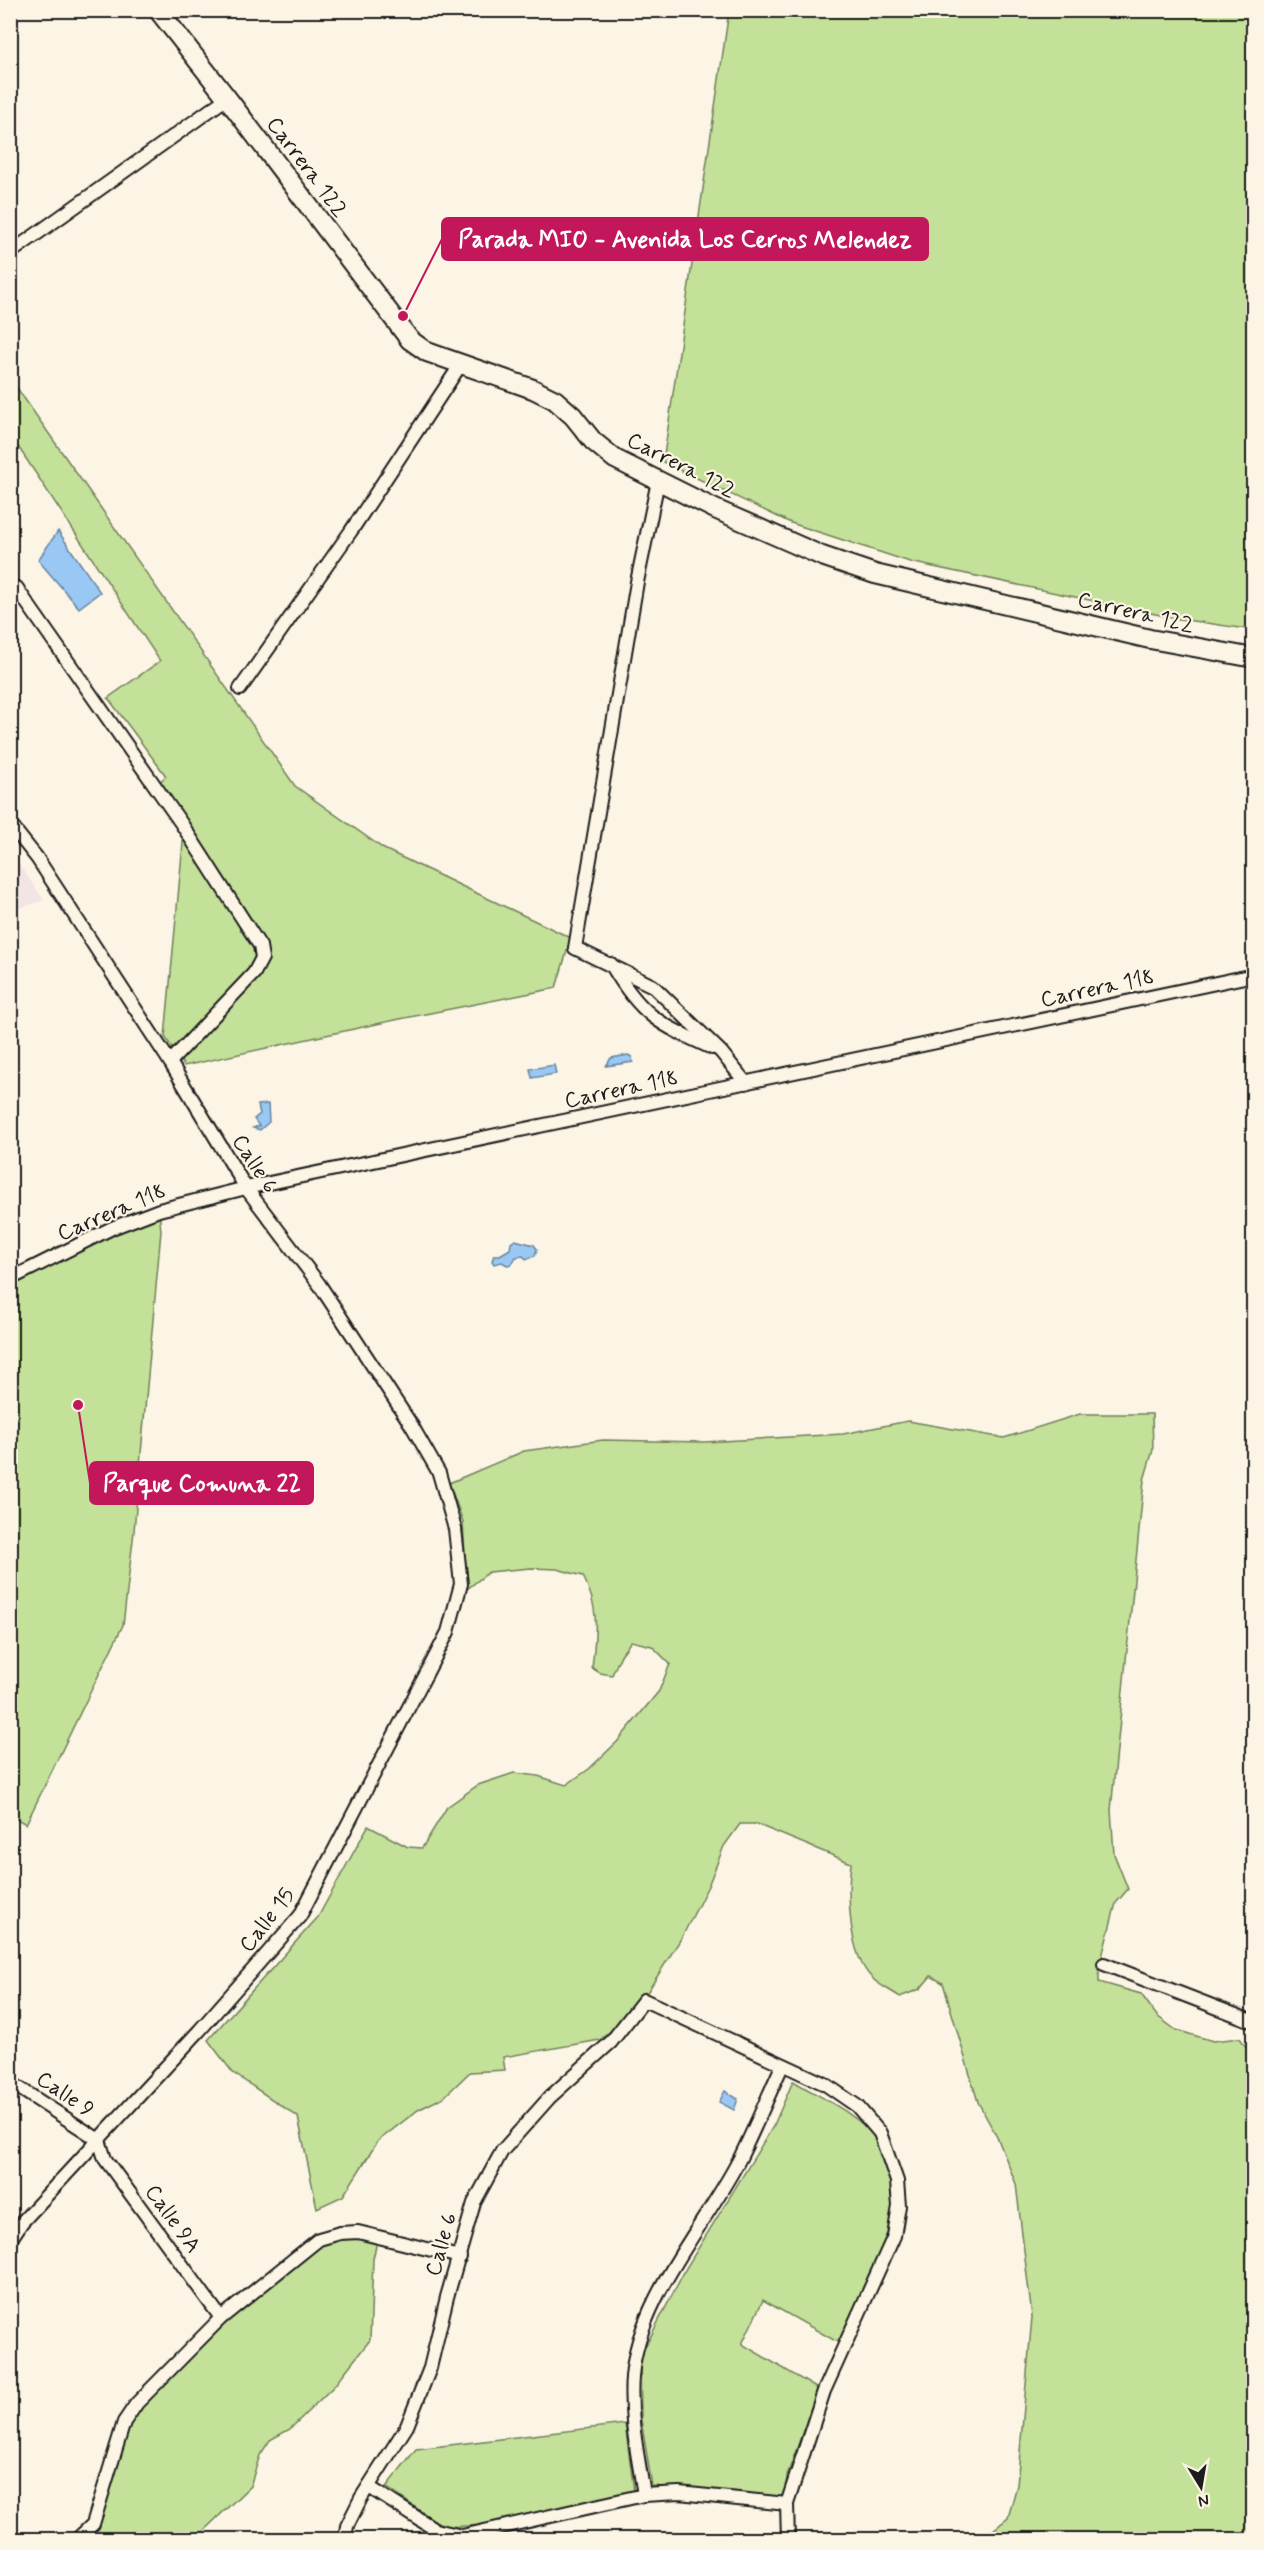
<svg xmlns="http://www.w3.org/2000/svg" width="1264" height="2550" font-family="Mynerve,sans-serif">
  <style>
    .built { fill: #f3e4e6 }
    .green { fill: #c3e199; stroke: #707e5a; stroke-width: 1.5 }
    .water { fill: #99c8f4; stroke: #67839e; stroke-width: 1.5 }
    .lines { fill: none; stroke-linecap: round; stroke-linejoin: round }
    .street-casing { stroke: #1c1c1c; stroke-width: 16 }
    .secondary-casing { stroke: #1c1c1c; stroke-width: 22 }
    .street { stroke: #fcf5e5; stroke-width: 12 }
    .secondary { stroke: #fcf5e5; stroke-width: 18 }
    .labels { text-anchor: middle; stroke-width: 4.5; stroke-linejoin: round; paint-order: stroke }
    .street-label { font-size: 22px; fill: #1c1c1c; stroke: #fcf5e5 }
    .leader { fill: none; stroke: #c2185b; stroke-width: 2 }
    .callout-dot { fill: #c2185b; stroke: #fcf5e5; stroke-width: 2 }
    .callout { fill: #c2185b; stroke: #c2185b; stroke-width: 2 }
    .callout-label { font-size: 24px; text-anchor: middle; font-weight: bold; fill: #fff }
  </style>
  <rect width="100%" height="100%" fill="#fcf5e5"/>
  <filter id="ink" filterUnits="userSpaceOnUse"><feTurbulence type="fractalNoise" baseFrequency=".0167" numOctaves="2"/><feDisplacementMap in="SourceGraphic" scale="12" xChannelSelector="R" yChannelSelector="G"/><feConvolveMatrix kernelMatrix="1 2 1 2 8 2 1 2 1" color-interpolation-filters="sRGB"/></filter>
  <g filter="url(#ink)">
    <path class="built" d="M10,852l34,48 -33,11h-1z"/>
    <g class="green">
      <path d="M729,11h524v619l-74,-11 -269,-57 -119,-39 -128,-61z"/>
      <path d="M10,378l285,408 89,63 187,89 -15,50 -161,32 -211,46 -19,-29 19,-205 -31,-44 13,-12 -58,-78 52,-37 -149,-225z"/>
      <path d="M159,1210l2,21 -27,300 -11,94 -97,199 -15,-8v-537z"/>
      <path d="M1080,1414h72l1,36 -9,30 -33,330 3,44 14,35 -12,14 -17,65v14l42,12 16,22 19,14 37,11 27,-3 13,19v482h-271l26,-21 9,-33 15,-168 -16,-133 -18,-45 -20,-37 -35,-119 -12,-7 -11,13 -20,8c-8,-6 -20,-11 -27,-18 -25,-23 -26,-85 -22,-116l-95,-39h-16l-16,22 -16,40 -26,51 -34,54 -27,31 -21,18 -97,17 2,13 -35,2 -26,25 -26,13 -40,31 -35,55 -26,12 -19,-91 -65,-44 -25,-33 110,-123 50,-91 40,21 14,1 25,-41 31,-22 36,-12 24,3 28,9 23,-16 28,-27 42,-51 11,-27 -18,-18 -21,-5 -10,14 -9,20 -12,-2 -8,-5c4,-37 8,-58 -9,-92l-26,-7 -26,-1 -42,4 -22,17 -4,-67 -14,-39 75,-32 79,-11 101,2 139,-8 65,-13 96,17z"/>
      <path d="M793,2081c25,15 69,35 85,60 7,12 17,44 17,57 -2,45 -36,105 -56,145l-76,-43 -21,44 76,45 -31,87 -2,21 -133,-11 -11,-66 -1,-63 46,-89 88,-143z"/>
      <path d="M378,2237l-5,22 -3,81 -36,46 -44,43 -20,11 -10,15 -10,31 -55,53 -119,1 17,-16 31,-102 97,-104 98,-79z"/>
      <path d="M625,2424l9,67 -147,34 -43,2 -58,-40 30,-38z"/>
    </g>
    <g class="water">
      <path d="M58,531l42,61 -21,16 -41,-48z"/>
      <path d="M628,1055l4,2 1,5 -27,4 5,-8z"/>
      <path d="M554,1065l2,9 -24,4 -2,-9z"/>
      <path d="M268,1104l1,18 -9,8 -7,-2 6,-2 -5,-7 6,-5 -2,-9z"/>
      <path d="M515,1240l19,5 3,4 -2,7 -9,3 -3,-3 -7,1 -4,7 -5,1 -5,-3 -8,2 -2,-3 2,-6h6l10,-6 1,-6z"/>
      <path d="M725,2091l13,8 -4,11 -15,-8z"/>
    </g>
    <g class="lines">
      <defs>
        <g id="street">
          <path d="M10,253l217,-155"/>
          <path d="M658,481l-21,101 -62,366 78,38 68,66 25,31"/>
          <path d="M10,587l7,1 3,5 161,230 79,123 2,12 -8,15 -84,89"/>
          <path d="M240,689l111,-158 110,-167"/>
          <path d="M10,824l27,34 133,204 76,126 73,96 93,142 27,47 16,56 6,55 -13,48 -148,284 -101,115 -177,191 -12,18"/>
          <path d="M611,964c30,52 48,60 101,84"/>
          <path d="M10,1279l102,-51 47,-18 87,-22 1008,-213"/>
          <path d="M1104,1964l150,58"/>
          <path d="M10,2082l89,58"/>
          <path d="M99,2140l6,19 116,159"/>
          <path d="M369,2487l67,43 26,6 182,-41 35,-2 108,11"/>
          <path d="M644,2495c-6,-39 -15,-79 -12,-118 6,-79 73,-150 108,-219 15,-30 28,-62 42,-92"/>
          <path d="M76,2540l17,-16 31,-102 13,-19 84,-85 98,-79 21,-6 18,-1 102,25"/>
          <path d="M345,2540l2,-14 14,-28 46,-72 23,-58 17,-71 27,-94 28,-52 48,-54 61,-55 33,-42 181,84 32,22 23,27 17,48 2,25 -5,30 -70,155 -37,113 1,36"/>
        </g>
        <path id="secondary" d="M158,10l69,88 183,242 17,12 106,37 22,11 18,16 20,25 22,18 100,50 107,47 53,18 275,65 104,19"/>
      </defs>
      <use href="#street" class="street-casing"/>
      <use href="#secondary" class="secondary-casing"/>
      <use href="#street" class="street"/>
      <use href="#secondary" class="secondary"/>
    </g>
  </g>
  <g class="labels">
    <g class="street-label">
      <text transform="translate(308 166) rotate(53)" y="8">Carrera 122</text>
      <text transform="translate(682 464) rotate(27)" y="8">Carrera 122</text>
      <text transform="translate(1136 611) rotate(13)" y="8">Carrera 122</text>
      <text transform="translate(1097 987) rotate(-12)" y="8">Carrera 118</text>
      <text transform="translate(621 1088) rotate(-12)" y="8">Carrera 118</text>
      <text transform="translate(256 1163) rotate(57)" y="8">Calle 6</text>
      <text transform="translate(111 1211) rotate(-23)" y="8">Carrera 118</text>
      <text transform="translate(266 1919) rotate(-52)" y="8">Calle 15</text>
      <text transform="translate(66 2093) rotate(34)" y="8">Calle 9</text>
      <text transform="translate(174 2218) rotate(54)" y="8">Calle 9A</text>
      <text transform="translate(440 2244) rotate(-74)" y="8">Calle 6</text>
    </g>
  </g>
  <path class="leader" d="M403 316L442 239M78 1405L90 1483"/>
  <g class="callout-dot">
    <circle cx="403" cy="316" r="6"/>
    <circle cx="78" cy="1405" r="6"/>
  </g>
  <g class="callout">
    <rect x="442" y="218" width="486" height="42" rx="6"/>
    <rect x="90" y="1462" width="223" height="42" rx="6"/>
  </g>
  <g class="callout-label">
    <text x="685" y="247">Parada MIO - Avenida Los Cerros Melendez</text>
    <text x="202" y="1491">Parque Comuna 22</text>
  </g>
  <rect width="1264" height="2550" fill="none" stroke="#fcf5e5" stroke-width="36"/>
  <rect x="18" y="18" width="1228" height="2514" fill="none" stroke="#1c1c1c" stroke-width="2" filter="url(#ink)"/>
  <g transform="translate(1201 2487) rotate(169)" stroke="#fcf5e5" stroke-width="4.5" paint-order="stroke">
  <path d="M0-4.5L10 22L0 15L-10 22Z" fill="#1c1c1c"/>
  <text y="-9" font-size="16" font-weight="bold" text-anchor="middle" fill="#1c1c1c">N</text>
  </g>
</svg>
